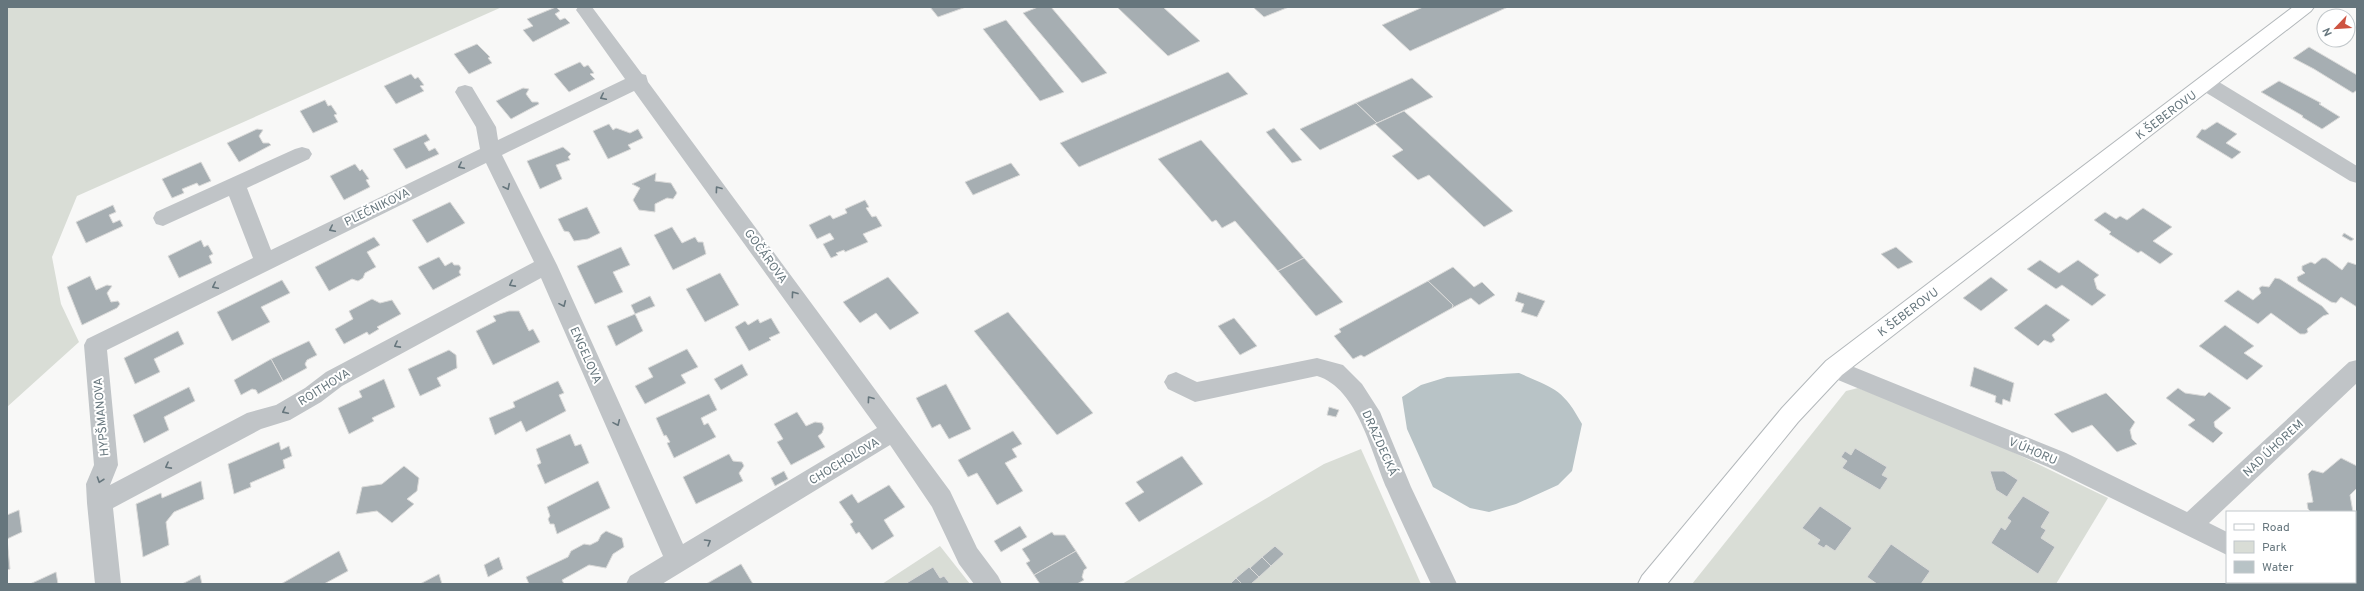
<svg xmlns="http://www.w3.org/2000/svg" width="2364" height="591" font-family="Overpass,sans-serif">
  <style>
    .green { fill: #d9ddd6 }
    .water { fill: #b8c3c6 }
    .building { fill: #a6aeb2; stroke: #dadad9 }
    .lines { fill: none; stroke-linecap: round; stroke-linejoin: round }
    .secondary-casing { stroke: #b3b8bb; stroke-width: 2 }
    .street { fill: #c0c4c7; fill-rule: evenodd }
    .secondary { fill: #fff; fill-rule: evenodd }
    .oneway { stroke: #66767d }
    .labels { text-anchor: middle; stroke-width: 4; stroke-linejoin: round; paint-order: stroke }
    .street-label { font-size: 12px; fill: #66767d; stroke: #fff }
  </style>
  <rect width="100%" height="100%" fill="#f8f8f7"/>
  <g class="green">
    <path d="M7,7h495l-425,189 -25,61 9,47 18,38 -72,65z"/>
    <path d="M1858,388l97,36 153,74 -52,86h-364l154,-193z"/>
    <path d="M1361,449l60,135h-299l202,-120z"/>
    <path d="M940,546l30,38h-88z"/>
  </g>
  <path class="water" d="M1519,373c36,16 44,16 63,51l-10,47 -14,14 -42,19 -27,8 -19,-4 -37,-21 -26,-58 -5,-32 19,-12 26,-8z"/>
  <g class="building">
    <path d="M556,7l4,4 -5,3 5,6 5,-2 5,5 -37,19 -10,-12 10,-4 -6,-7z"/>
    <path d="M930,7h36l-28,10z"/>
    <path d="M1038,7h13l56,66 -25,10 -59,-70z"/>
    <path d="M1117,7h46l37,34 -32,15z"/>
    <path d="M1253,7h36l-25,10z"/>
    <path d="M1423,7h85l-98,44 -28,-26z"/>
    <path d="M1006,20l58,72 -24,9 -57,-72z"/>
    <path d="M477,44l13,13 -2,1 4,5 -23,11 -15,-20z"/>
    <path d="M2309,47l48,28v15l-4,3 -39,-24 -21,-11z"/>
    <path d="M580,62l4,5 4,-2 6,8 -4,1 5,5 -26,13 -15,-18z"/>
    <path d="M1228,72l20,22 -169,73 -19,-24z"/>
    <path d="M411,74l4,5 3,-2 6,8 -4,1 4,5 -28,13 -12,-18z"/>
    <path d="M1412,78l21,19 -56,26 -21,-20z"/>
    <path d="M2279,81l42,22 -2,1 21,13 -18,12 -20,-12 1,-1 -42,-24z"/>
    <path d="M523,88l6,1 -3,5 6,8h6l1,2 -28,15 -15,-18z"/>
    <path d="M325,100l3,6 3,-1 6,9 -3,1 4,7 -25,11 -13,-22z"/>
    <path d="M1356,103l21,20 -57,27 -20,-21z"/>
    <path d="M1404,111l109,100 -29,16 -55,-52 -11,5 -26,-24 11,-6 -28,-26z"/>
    <path d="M2217,122l20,12 -11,9 15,9 -9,7 -36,-22 6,-8 3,1z"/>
    <path d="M609,124l4,6 3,-2 14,5 8,-4 5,9 -15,7 3,4 -23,10 -15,-28z"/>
    <path d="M1274,128l28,32 -10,3 -26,-31z"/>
    <path d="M257,129l6,1 -4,6 4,7h6l2,2 -32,17 -12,-19z"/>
    <path d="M426,134l4,6 -6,3 5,8 6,-3 4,6 -33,15 -13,-20z"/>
    <path d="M1201,140l103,118 -26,13 -43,-50 -13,7 -6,-8 -4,2 -54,-63z"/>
    <path d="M563,147l8,7 -3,3 2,3 -14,5 6,14 -22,10 -13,-28z"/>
    <path d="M201,162l10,19 -12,5 -2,-3 -15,6 2,4 -12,5 -10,-19z"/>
    <path d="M1011,163l9,12 -47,20 -8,-13z"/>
    <path d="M355,164l5,7 2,-2 7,10 -3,1 4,7 -26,13 -14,-24z"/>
    <path d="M656,173l-1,8 16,2 6,10 -4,6 -6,-1 -12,6v8l-16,-2 -6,-10 7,-12 -8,-4z"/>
    <path d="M865,200l4,7 -3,1 6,9 4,-1 6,10 -19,8 5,8 -23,10 -1,-2 -8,3 2,2 -7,3 -8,-14 11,-5 -4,-6 -13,6 -8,-14 21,-10 3,4 14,-6 -2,-4z"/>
    <path d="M450,202l15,21 -38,20 -15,-23z"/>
    <path d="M113,205l3,7 -7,3 4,8 7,-3 3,6 -37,17 -10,-21z"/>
    <path d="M587,207l13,26 -12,6 -14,2 -5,-9 -5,-1 -6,-12z"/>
    <path d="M2143,208l29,19 -19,14 20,13 -13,10 -19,-13 -3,2 -29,-19 2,-2 -17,-12 11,-8 11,7 4,-3 7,4z"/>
    <path d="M672,227l10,16 13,-6 3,5h5l3,12 -33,16 -19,-35z"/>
    <path d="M2344,233l10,6 -3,2 -9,-5z"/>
    <path d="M374,237l6,8 -13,7 9,15 -11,6 -2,5 -5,3 -6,-2 -23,12 -14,-24z"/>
    <path d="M201,240l3,7 4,-2 5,9 -4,2 3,7 -33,15 -11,-22z"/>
    <path d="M621,247l9,18 -17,7 10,20 -28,12 -18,-38z"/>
    <path d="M1896,247l17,15 -15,7 -17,-15z"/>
    <path d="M439,257l6,9 7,-4 2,3h5l2,3 -2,4 2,3 -28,15 -15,-23z"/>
    <path d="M1304,258l39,44 -27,14 -38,-45z"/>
    <path d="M2322,258h4l16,12 6,-8 9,3v42l-16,-10 -5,6 -5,-1 -33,-21 -1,-4 8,-4 -3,-3v-4l9,-4 4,2z"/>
    <path d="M2040,260l19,13 19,-13 21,15 -5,4 3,10 9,6 -14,11 -30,-21 -6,4 -29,-20z"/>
    <path d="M1453,267l21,20 8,-5 13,13 -16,10 -8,-7 -19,10 1,-3 -25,-24z"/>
    <path d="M720,273l19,32 -34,17 -19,-33z"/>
    <path d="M90,276l6,14 11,-5 5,1 -5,7 4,9 7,-1 2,3 -3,4 -35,17 -15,-38z"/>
    <path d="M888,277l31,36 -29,17 -14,-17 -16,10 -17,-21z"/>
    <path d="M1991,277l17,13 -27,21 -18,-13z"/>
    <path d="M2275,278l5,1 42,27 7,8 -6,2 -16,13 1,3 -3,2h-5l-29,-21 -13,11 -34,-23 14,-11 15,10 8,-7 -2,-5 3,-2 7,1z"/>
    <path d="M282,280l8,13 -29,14 9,15 -38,19 -15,-29z"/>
    <path d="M1428,281l25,24 -1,3 -88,49 -3,-2 -8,4 -19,-23 7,-4 -2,-3z"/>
    <path d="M1518,292l27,9 -8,16 -16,-5 3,-8 -9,-3z"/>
    <path d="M650,296l5,10 -20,8 8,17 -27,15 -9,-20 28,-12 -4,-9z"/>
    <path d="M372,299l8,4 12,-3 9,14 -24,13 2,2 -10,6 -2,-3 -23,12 -9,-15 18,-10 -4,-8z"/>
    <path d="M2046,304l24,16 -18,15 3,5 -4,3 -7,-3 -6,6 -24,-18z"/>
    <path d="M509,311h10l10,20 4,-2 7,13 -47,23 -17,-34 20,-10 -3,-5z"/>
    <path d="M1008,312l85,101 -36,22 -83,-104z"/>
    <path d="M771,318l9,15 -11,5 2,2 -22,11 -14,-24 10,-6 3,4 10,-6 2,4z"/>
    <path d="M1234,318l23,28 -17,9 -22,-29z"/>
    <path d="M2225,325l29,21 -10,7 19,13 -16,14 -48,-34z"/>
    <path d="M178,331l6,13 -30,15 6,13 -25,12 -11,-26z"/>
    <path d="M309,341l8,14 -10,5 -2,4 2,4 -24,13 -12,-22z"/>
    <path d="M687,349l11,18 -17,8 5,8 -41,21 -10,-18 18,-9 -5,-9z"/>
    <path d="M449,350l7,5 1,13 -20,10 4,8 -21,10 -12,-27z"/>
    <path d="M271,359l12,22 -25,13 -2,-4 -4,-1 -11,6 -7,-15z"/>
    <path d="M742,364l6,11 -27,15 -7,-11z"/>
    <path d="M1974,367l40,16 -4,19 -7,-3 -1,6 -7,-3 1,-6 -26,-10z"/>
    <path d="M384,379l11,28 -23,11 2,3 -25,13 -11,-26 24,-11 -3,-6z"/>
    <path d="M558,381l6,12 -5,2 7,16 -40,21 -5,-11 -26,14 -6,-17 26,-11 -2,-5z"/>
    <path d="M946,384l25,45 -22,10 -9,-15 -8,4 -16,-30z"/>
    <path d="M189,387l6,14 -31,16 5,13 -25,13 -11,-28z"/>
    <path d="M2178,388l7,5 20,3 4,-4 22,16 -17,14 1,5 8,6 -10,10 -25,-18 7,-5 -29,-22z"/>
    <path d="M2106,393l29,29 -5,8 2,9 5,5 -20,8 -25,-27 -20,8 -18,-19z"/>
    <path d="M709,394l8,16 -16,8 3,7 4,-2 8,14 -42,21 -7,-15 3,-1 -4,-7 -2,1 -8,-18z"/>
    <path d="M1329,407l10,3 -3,7 -9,-2z"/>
    <path d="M797,412l9,14 9,-4 7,1 2,5 -2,5 -4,3 7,11 -34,18 -14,-23 6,-3 -9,-15z"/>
    <path d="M1013,431l9,13 -10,5 5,8 -12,6 18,28 -26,14 -20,-32 -9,4 -10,-17z"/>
    <path d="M570,434l5,12 6,-2 8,19 -44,21 -8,-19 4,-2 -5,-14z"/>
    <path d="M279,442l2,8 8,-4 3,10 -9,4 2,8 -35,15 1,4 -17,7 -6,-30z"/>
    <path d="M1855,448l32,19 -5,8 6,3 -8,12 -38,-22 5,-7 -6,-4 4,-6 6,4z"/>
    <path d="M729,454l4,7 9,1 2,4 -5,7 4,8 -47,23 -13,-27z"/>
    <path d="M1182,456l21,28 -64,38 -14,-19 19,-11 -8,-10z"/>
    <path d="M2341,458l16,8v22l-7,7 3,17h-42l-3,-3 -1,-6 6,-1 -5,-28 4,-4 11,3z"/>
    <path d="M404,466l15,12 -2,13 -10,8 7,5 -22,19 -15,-12 -21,3 6,-27 20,-3z"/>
    <path d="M784,471l4,8 -13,7 -4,-8z"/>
    <path d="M1990,471h14l14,9 -11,17 -11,-7z"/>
    <path d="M201,481l3,18 -30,13 -8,10 3,23 -26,12 -7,-53 25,-11 1,5z"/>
    <path d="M598,481l12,27 -53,26 -3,-10h-4l-2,-5 2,-3 -3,-9z"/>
    <path d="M889,485l16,22 -21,13 10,16 -22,14 -13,-18 -3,2 -6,-10 3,-2 -14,-20 13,-8 6,9z"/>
    <path d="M2023,496l27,16 -9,15 5,3 -5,8 14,9 -17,27 -47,-31 10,-16 4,3 6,-9 -4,-3z"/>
    <path d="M1820,506l32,22 -17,23 -9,-6 -2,3 -7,-4 3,-4 -18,-12z"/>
    <path d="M19,510l3,22 -15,7 3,30 -3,1v-55z"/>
    <path d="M2355,513h2v33l-2,-1z"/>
    <path d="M1020,526l7,11 -26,15 -7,-11z"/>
    <path d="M606,531l16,7 2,9 -11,7 -7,14 -17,-3 -27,15 2,4h-35l-3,-7 42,-20 3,-6 13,-7 6,1 8,-4 3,-6z"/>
    <path d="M1052,532l2,3h11l11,16 -42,24 -8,-12 4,-2 -8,-12z"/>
    <path d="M1891,544l39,27 -9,13h-44l-10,-7z"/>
    <path d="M1275,546l9,8 -13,12 -9,-9z"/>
    <path d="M339,551l9,20 -24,13h-43z"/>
    <path d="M1076,551l11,17 -3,2 -2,7 2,3 -7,4h-37l-6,-9z"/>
    <path d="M499,557l4,12 -15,8 -4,-12z"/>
    <path d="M1262,557l9,9 -12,11 -9,-9z"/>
    <path d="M741,564l12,20h-47z"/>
    <path d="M933,567l7,11 4,-2 6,8h-45z"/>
    <path d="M1249,567l10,10 -8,7h-9l-6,-6z"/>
    <path d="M56,572l2,12h-28z"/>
    <path d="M439,574l3,10h-22z"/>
    <path d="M200,575l2,9h-20z"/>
    <path d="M1236,578l6,6h-12z"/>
  </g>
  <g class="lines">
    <defs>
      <path id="secondary" d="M2293,7h21l-3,4 -469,364 -44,47 -131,162h-29l4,-8 140,-168 44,-47z"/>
    </defs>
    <use href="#secondary" class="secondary-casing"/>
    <g class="street">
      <path d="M578,7h14l50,67 4,1 2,7 302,409 27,57 21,28 4,8h-28l-15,-20 -27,-57 -42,-62 -228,139h-36l4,-8 33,-20 -122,-278 -199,108 -21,16 -31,18 -29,9 -148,79 8,76h-26l-8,-81 -1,-19 8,-19 -10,-120 3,-6 166,-81 -24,-62 -66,30 -7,-2 -3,-6 3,-6 139,-63 7,-2 7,2 3,5 -3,5 -62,29 24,62 209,-101 -4,-22 -21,-35 3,-5 7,-2 7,2 24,40 2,13 127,-61 -46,-65 -3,-4zM634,91l243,337 -194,116 -126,-279 -55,-110zM486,163l48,99 -208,110 -21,16 -29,17 -29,8 -137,72 8,-20 -11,-115z"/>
      <path d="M2207,77l7,2 143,87v17l-7,-2 -150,-92 -3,-5 3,-5z"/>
      <path d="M1317,358l26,7 19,19 18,28 31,75 46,97h-26c-15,-32 -30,-63 -44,-95 -15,-34 -29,-101 -70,-113l-122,26 -27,-13 -4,-7 4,-7 8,-3 21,10z"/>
      <path d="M1834,359l232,94 121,59 162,-150 8,-2v23l-148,140 18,9v23l-179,-88 -222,-92 -3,-7 3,-7z"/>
      <path d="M2302,582h32l1,2h-32z"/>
    </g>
    <use href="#secondary" class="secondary"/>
  </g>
  <defs><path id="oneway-chevron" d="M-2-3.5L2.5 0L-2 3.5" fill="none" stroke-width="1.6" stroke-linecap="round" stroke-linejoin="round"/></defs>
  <g class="oneway">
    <use href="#oneway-chevron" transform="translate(603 97) rotate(154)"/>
    <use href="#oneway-chevron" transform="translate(461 166) rotate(154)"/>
    <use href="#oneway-chevron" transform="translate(507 187) rotate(64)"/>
    <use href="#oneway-chevron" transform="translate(718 189) rotate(-126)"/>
    <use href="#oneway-chevron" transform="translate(332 229) rotate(154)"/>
    <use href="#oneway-chevron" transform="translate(512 284) rotate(152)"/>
    <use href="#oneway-chevron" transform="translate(215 286) rotate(154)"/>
    <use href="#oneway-chevron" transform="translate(794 294) rotate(-126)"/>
    <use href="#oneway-chevron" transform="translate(563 304) rotate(66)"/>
    <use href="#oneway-chevron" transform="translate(397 345) rotate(152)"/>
    <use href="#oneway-chevron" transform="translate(870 399) rotate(-126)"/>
    <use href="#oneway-chevron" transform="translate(285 411) rotate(153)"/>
    <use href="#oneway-chevron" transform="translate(617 423) rotate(66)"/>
    <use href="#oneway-chevron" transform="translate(168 466) rotate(152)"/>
    <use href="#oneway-chevron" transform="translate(100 480) rotate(109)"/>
    <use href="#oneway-chevron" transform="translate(708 542) rotate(-31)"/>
  </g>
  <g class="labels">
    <g class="street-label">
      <text transform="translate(2166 115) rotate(-37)" y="4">K ŠEBEROVU</text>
      <text transform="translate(377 207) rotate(-26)" y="4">PLEČNIKOVA</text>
      <text transform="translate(766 256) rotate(54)" y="4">GOČÁROVA</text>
      <text transform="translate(1908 312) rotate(-37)" y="4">K ŠEBEROVU</text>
      <text transform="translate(586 355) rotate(66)" y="4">ENGELOVA</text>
      <text transform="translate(324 387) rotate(-32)" y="4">ROITHOVA</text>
      <text transform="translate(101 417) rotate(-95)" y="4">HYPŠMANOVA</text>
      <text transform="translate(1380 443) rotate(66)" y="4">DRAZDECKÁ</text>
      <text transform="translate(2273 448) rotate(-43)" y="4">NAD ÚHOREM</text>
      <text transform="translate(2033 451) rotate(23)" y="4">V ÚHORU</text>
      <text transform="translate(844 461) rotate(-31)" y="4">CHOCHOLOVA</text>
    </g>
  </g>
  <rect width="2364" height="591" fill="none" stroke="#66767d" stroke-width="16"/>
  <rect x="2226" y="511" width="130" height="72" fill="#ffffff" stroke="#c2c8cb"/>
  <rect x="2234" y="524" width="20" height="6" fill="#ffffff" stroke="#c2c8cb"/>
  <text x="2262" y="531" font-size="12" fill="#66767d">Road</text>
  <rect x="2234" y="541" width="20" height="12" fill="#d9ddd6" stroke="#c2c8cb"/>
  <text x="2262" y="551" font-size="12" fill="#66767d">Park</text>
  <rect x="2234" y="561" width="20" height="12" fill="#b8c3c6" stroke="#c2c8cb"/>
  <text x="2262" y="571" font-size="12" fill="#66767d">Water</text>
  <g transform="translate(2336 28) rotate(245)"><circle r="19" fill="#ffffff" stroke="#c2c8cb"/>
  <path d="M0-3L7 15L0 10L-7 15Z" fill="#ce5441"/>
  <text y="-6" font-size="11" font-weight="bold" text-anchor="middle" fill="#66767d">N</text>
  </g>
</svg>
